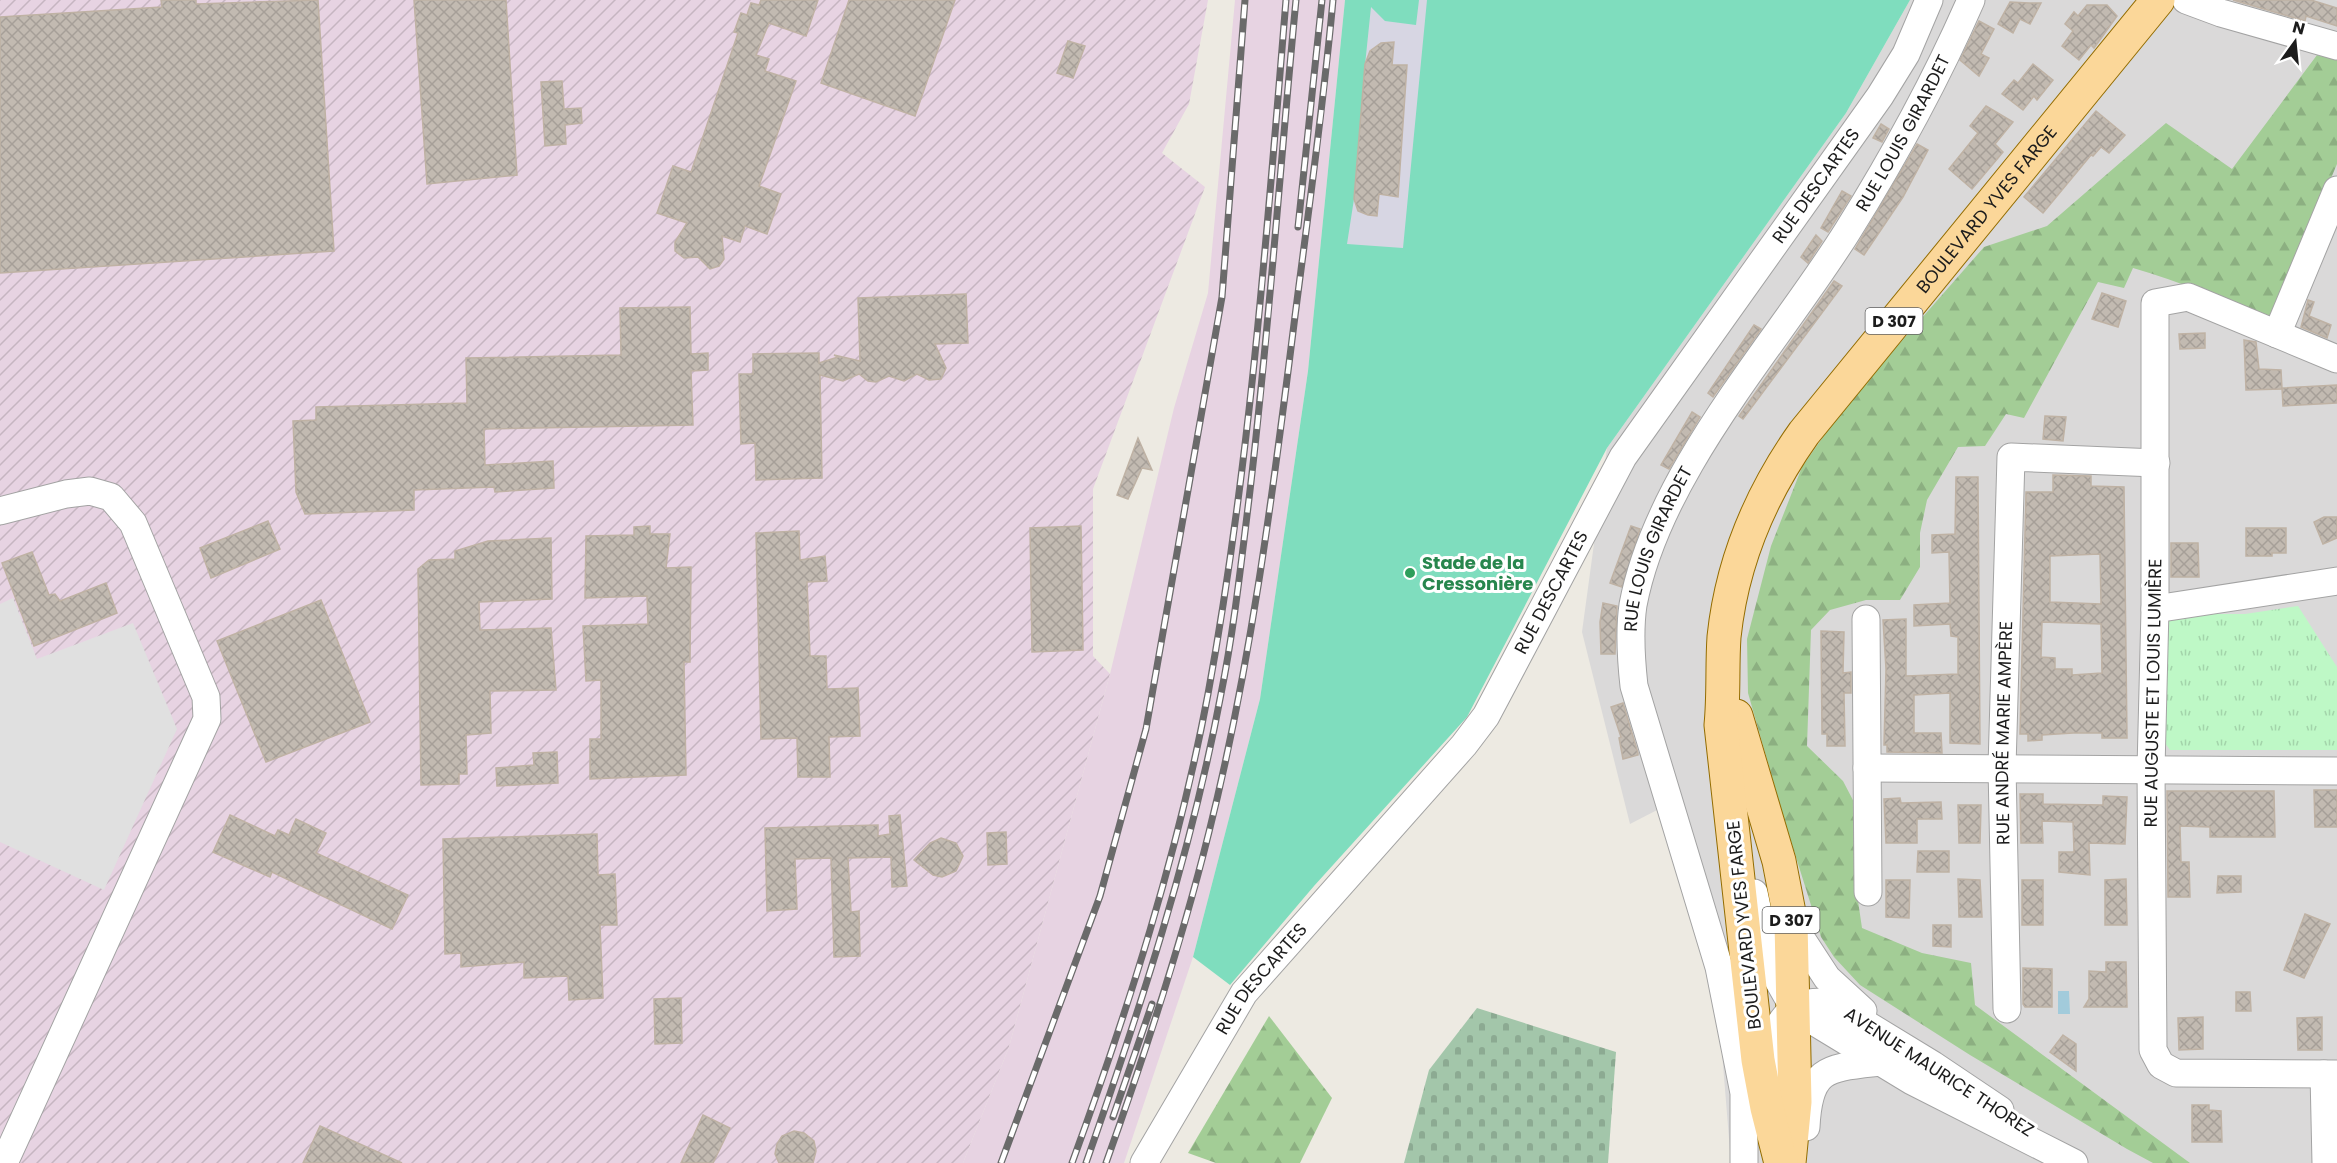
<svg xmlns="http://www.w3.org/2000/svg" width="2337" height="1163" font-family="Poppins,sans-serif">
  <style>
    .residential { fill: #dad9d9 }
    .industrial { fill: url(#industrial-furrows) }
    .railway { fill: #e7d3e2 }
    .forest { fill: url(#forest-firs) }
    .cemetery { fill: url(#cemetery-stones) }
    .park { fill: url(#park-tufts) }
    .pitch { fill: #7fddbe }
    .parking { fill: #e0e0e0 }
    .plaza { fill: #d7d6e3 }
    .water { fill: #a2cbdb }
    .building { fill: url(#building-cross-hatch); stroke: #bfb2a4; stroke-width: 1.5; fill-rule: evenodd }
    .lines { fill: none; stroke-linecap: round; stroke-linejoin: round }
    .minor-casing { stroke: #a3a3a3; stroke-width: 29 }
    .major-casing { stroke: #936c01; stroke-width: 35 }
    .minor { stroke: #fff; stroke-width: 27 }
    .major { stroke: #fbd799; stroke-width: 33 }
    .rail-casing { stroke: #6a6a6a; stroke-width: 7 }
    .rail { stroke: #fff; stroke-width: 4.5; stroke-dasharray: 14; stroke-linecap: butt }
    .leisure-dot { fill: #2e9e5b; stroke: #fff; stroke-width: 2 }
    .labels { text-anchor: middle; stroke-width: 6; stroke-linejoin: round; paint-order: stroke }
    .shield { fill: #fff; stroke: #606060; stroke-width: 1.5 }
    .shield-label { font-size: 16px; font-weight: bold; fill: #1c1c1c }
    .street-label { font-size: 18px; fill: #1c1c1c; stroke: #fff }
    .leisure-label { font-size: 18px; font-weight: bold; fill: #27864d; stroke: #fff; text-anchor: start }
  </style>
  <defs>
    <pattern id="industrial-furrows" width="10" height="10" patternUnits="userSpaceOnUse" patternTransform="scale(1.5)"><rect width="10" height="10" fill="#e7d3e2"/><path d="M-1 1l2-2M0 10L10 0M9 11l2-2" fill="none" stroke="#c6b5c1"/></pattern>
    <pattern id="forest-firs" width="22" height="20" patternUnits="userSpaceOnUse" patternTransform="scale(1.5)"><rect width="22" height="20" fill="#a3cd96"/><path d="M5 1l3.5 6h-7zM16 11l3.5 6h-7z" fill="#8caf81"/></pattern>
    <pattern id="cemetery-stones" width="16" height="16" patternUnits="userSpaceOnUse" patternTransform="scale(1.5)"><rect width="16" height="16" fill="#a3c6aa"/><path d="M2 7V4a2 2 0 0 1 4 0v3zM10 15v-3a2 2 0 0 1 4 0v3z" fill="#8caa92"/></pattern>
    <pattern id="park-tufts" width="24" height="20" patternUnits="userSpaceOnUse" patternTransform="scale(1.5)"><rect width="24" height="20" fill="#bef8c6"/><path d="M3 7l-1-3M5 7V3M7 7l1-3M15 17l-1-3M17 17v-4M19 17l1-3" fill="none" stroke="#a3d4aa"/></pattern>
    <pattern id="building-cross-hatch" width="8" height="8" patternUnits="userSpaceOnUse" patternTransform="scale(1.5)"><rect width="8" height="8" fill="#c2bab1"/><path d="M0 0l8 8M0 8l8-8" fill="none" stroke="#a69f98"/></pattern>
  </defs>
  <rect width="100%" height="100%" fill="#edeae2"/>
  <path class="residential" d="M1910,0h427v1163h-606l-17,-209 -53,-146 -31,16 -48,-192 25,-184 239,-335z"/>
  <path class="industrial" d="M0,0h1208l-19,104 -27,49 43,34 -112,302v167l17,18 -101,373 -46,116h-963z"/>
  <path class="railway" d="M1235,0h110l-37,371 -48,328 -67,258 -69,206h-161l46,-116 101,-373 64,-266 34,-115z"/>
  <g class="forest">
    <path d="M2317,55l20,5v104l-65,154c-46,-16 -93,-37 -139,-50l-9,20 -26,-6 -74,136 -18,-4 -21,32 -27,1 -31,53 -7,33v34l-20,33h-34l-36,10 -19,20 -4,116 36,35 12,23 1,83 6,41 60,25 49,10 4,42 215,158h-37l-26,-14 -157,-94 -110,-70 -26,-28 -13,-20 -37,-118 -36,-126 -1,-54 24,-93 31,-79 42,-60 140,-160 63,-21 119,-103 66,46z"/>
    <path d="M1269,1016l63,82 -32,65h-84l-28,-10z"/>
  </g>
  <path class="cemetery" d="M1477,1008l139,44 -8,111h-204l25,-93z"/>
  <path class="park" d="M2298,606l39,61v83h-167l-5,-7 1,-123 4,-6h75z"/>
  <path class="pitch" d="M1345,0h565l-64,113 -239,335 -140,269 -153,169 -84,99 -37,-28 67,-258 48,-328z"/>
  <path class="parking" d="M13,598l24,61 96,-36 44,106 -73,161 -104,-48v-238z"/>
  <path class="plaza" d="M1419,0h8l-24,248 -56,-4 7,-45 4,12 19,5 2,-22 19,3 -6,-132 2,-22h-13l-11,8 -5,14 6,-58 14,14 31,4z"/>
  <path class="water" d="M2058,991h11l1,23h-12z"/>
  <g class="building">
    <path d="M161,0h35v4l122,-4 16,251 -334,22v-256l162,-10z"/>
    <path d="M414,0h92l11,175 -90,9z"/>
    <path d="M761,0h57l-12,36 -37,-13 -13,32 13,4 -4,12 31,10 -37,105 22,8 -14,40 -22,-8 -5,16 -18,-6 2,23 -5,7 -9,3 -12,-12 -14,1 -9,-7v-9l12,-19 -30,-10 16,-47 18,6 47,-139 -4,-1 7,-19 6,2 4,-12 8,2z"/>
    <path d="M849,0h106l-40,116 -94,-33z"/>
    <path d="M2233,0h78l26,8v18l-31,-10 -1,5z"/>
    <path d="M2010,2l19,1h12l-11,21 -10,-5 -7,14 -15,-9z"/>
    <path d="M2087,5h20l10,11 -23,32 -3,-3 -12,15 -17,-14 11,-15 -8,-7 9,-12 4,4z"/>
    <path d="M1979,21l15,8 -13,25 8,4 -10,18 -19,-16z"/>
    <path d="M1068,41l17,5 -12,32 -16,-5z"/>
    <path d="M1394,42l-2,23h15l-9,132 -19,-3 -2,22 -9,-1 -10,-4 -4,-12 11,-135 5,-13 11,-8z"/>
    <path d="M2033,64l20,16 -16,20 -3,-4 -11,14 -21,-16 12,-14 4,3z"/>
    <path d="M562,81l2,28 17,-1 1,15 -17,2 1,19 -21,2 -4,-64z"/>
    <path d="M1986,106l27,16 -18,22 8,8 -31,37 -23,-20 29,-36 -8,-7z"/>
    <path d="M2096,111l29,24 -16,18 -8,-6 -8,9 -2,-1 -48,58 -19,-16z"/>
    <path d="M1881,124l8,5 -7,13 -9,-4z"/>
    <path d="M1917,144l11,6 -25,47 -39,58 -9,-6z"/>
    <path d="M1842,191l9,5 -23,36 -7,-4z"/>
    <path d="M1816,235l6,6 -14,22 -7,-6z"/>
    <path d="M1834,281l8,5 -99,133 -4,-3z"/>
    <path d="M2102,293l24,8 -8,26 -26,-8z"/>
    <path d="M966,294l2,49 -33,1 11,24 -5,11 -12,1 -12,-6 -13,7 -15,-5 -13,6 -8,-1 -9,-7 -16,7 -23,-6 2,103 -66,2 -1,-37 -14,1 -2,-70h14v-20l66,-1v10l19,-6 -4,-2 26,6 -2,-63z"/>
    <path d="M2308,300l6,2 -5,14 22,9 -4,13 -26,-11z"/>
    <path d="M690,307l1,47 17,-1v17l-17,1 2,54 -209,4 1,36 68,-4 1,27 -59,4 -1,-5 -80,3v20l-109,4 -9,-22 -3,-71 23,-1v-13l151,-4 -1,-45 155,-3 -1,-47z"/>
    <path d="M1754,325l7,4 -48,68 -5,-4z"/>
    <path d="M2205,333v15l-25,1 -1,-15z"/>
    <path d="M2244,340l12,2 3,27 22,1 1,19 -36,1z"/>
    <path d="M2337,385v18l-54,3 -1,-18z"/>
    <path d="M1692,412l8,5 -31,52 -8,-4z"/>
    <path d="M2045,416l21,1 -3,24 -20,-2z"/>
    <path d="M1138,438l14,32 -10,-2 -14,31 -11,-4z"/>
    <path d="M2053,475l38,1v10l33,1 3,251h-25v-5h-29l-31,2v5l-14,1v-7h-8l6,-242h27zM2100,554l1,50 -51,-2v-46zM2042,622l59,2 1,49 -30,2v-6h-17v-11l-14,-1z"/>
    <path d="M1956,477h22l2,267 -30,-1v-50l-36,2v38h27l1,20 -55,-1v-7h-3l2,-76 -3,-49 23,-1v57l52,-2v-37l-7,-1 -1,-12 -36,2v-21l36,-2 -1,-51 -17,1v-18l23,-1z"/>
    <path d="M2324,517h13v21l-14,6 -9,-22z"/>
    <path d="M268,521l12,28 -69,29 -11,-30z"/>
    <path d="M650,526v8h20l-4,34 25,-1 -1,95h-6l2,113 -96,4v-40h11v-59l-15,1 -3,-55 65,-2 -1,-28 -62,2 1,-62 48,-1v-8z"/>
    <path d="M1081,526l2,124 -51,2 -2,-124z"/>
    <path d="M1631,526l9,3 -18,58 -12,-4z"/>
    <path d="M2246,528h40v25h-14v3h-26z"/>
    <path d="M799,531l1,29 25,-4 2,25 -20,1 3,74h16l1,33 31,-1 2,48 -31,1 1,40h-32l-1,-39 -36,1 -5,-206z"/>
    <path d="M551,538l1,61 -73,3 1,28 71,-2 5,62 -66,1 1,42 -25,2 1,39h-8v10l-38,1 -3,-216 11,-9 26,-1v-8l33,-10z"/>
    <path d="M2171,543h27l1,34h-28z"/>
    <path d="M32,552l17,43 6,-1 5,7 46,-18 11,30 -83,33 -32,-83z"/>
    <path d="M321,600l49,122 -104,40 -49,-121z"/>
    <path d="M1603,603l14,3 -2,48h-14l-1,-32z"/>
    <path d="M1821,631l23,1 -1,41 8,-1v21h-7l1,53h-18v-12h-5z"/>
    <path d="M1623,703l15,50v2l-15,4 -4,-21 2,-1 -10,-30z"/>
    <path d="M557,752l1,31 -61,3 -1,-18 38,-3 -1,-12z"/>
    <path d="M2314,790h23v37h-22z"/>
    <path d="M2167,791h107l1,46h-65v-10l-30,-1 1,36h8l1,35h-22z"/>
    <path d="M2020,794h23v10l60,1v-9l24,1 -2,47 -36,-1 1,32 -31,-3v-20h15l-1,-30 -31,-1 1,22h-22z"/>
    <path d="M1900,798l1,5 40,-1 1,17h-25v24h-31l-2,-44z"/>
    <path d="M1958,805h23l-1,38h-21z"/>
    <path d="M230,815l45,21 3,-6 11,5 7,-16 30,14 -10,20 92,42 -16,34 -120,-57 -2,5 -57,-25z"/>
    <path d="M900,815l7,71 -15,1 -1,-30 -43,1 3,54 8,-1 1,45 -26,1 -3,-99 -36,1 2,50 -30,2 -2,-83 113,-3v11l12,-2 -1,-18z"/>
    <path d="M1006,832l1,32 -19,1 -1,-32z"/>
    <path d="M597,834l1,41 17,-1 2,51h-17l3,73 -34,2 -1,-24 -44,2v-16l-63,5v-14l-16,1 -2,-115z"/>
    <path d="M941,838l15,5 7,13 -7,15 -14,6 -9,-2 -19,-15 16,-17z"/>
    <path d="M1918,851h31v21h-32z"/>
    <path d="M2218,876h23v16l-24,1z"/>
    <path d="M1958,879l22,1 2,37h-23z"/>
    <path d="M2126,879l1,46h-22v-45z"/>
    <path d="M1886,880h24l-1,38 -23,-1z"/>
    <rect x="2022" y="880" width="21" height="45"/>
    <path d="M2305,914l25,10 -26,54 -20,-8z"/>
    <path d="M1933,925h18v22l-18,-1z"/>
    <path d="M2106,962h20l1,45h-43l5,-8v-28l17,1z"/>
    <path d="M2023,968l29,1v38h-27l-2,-3z"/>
    <path d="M2236,992h14l1,19h-15z"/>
    <path d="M681,998l1,45 -27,1 -1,-45z"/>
    <path d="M2203,1017v32l-24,1 -1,-32z"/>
    <path d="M2322,1017v33h-24l-1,-32z"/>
    <path d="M2063,1035l13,9v27l-26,-19z"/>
    <path d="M2192,1105h17v5l12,1 1,31h-30z"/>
    <path d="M703,1115l27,13 -17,35h-32z"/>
    <path d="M320,1126l82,37h-99z"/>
    <path d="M794,1131l10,2 10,8 2,10 -3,12h-34l-4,-9 2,-10 5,-8z"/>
  </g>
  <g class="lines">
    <defs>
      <g id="minor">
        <path d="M2186,0l35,13 116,33"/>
        <path d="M2277,334l60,-144"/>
        <path d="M2337,359l-149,-62 -33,6v306l-4,160 2,281 8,15 15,8 161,1"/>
        <path d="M0,511l66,-17 24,-3 21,6 22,26 73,174 1,22 -203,444"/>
        <path d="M2155,609l182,-28"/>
        <path d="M1866,619l2,273"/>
        <path d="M1867,768l470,3"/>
        <path d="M1754,893l12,57 12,30 17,30 117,71 162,82"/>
        <path d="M1791,923l36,55 36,33"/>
        <path id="s1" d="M2007,1009l-5,-242 9,-310 145,6"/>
        <path d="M1770,1074c-2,-40 15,-81 63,-70l100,61 67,45"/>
        <path d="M2324,1074l2,89"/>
        <path d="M1806,1127c3,-60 21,-59 75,-65"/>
        <path id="s2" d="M1144,1163l100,-170 220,-248 22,-29 137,-259 257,-361 26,-42 23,-54"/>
        <path id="s3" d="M1744,1163v-70l-25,-126 -85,-281c-3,-27 -5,-54 -1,-81 25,-133 143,-260 214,-373 45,-72 90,-154 124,-232"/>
      </g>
      <g id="major">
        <path d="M1736,716l43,145 12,62 4,179 -6,61"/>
        <path id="s4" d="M1781,1163l-14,-55 -9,-48 -37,-335c3,-30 1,-59 3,-88 8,-76 36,-142 80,-204l354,-433"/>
      </g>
    </defs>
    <use href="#minor" class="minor-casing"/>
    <use href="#major" class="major-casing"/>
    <use href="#minor" class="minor"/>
    <use href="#major" class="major"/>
    <defs>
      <g id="rail">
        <path d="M1298,227l24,-227"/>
        <path d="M1113,1117l39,-113"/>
        <path d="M1001,1163l99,-267 46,-167 76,-432 23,-297"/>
        <path d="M1072,1163c56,-153 106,-309 136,-469 42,-229 59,-462 78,-694"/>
        <path d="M1086,1163c54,-154 105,-309 135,-469 13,-65 20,-130 28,-195 20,-166 31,-333 47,-499"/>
        <path d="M1106,1163c39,-109 75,-218 103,-331 41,-164 63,-332 84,-500 14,-111 30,-221 40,-332"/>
      </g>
    </defs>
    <use href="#rail" class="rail-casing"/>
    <use href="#rail" class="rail"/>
  </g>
  <circle class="leisure-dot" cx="1410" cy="573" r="6"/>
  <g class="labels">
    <g class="shield">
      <rect x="1865.5" y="308" width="57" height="26" rx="4.5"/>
      <rect x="1762.5" y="907" width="57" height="26" rx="4.5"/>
    </g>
    <g class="shield-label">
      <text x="1894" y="327">D 307</text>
      <text x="1791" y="926">D 307</text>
    </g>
    <g class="street-label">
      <text dy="6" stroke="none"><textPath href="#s3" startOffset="1120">RUE LOUIS GIRARDET</textPath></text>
      <text dy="6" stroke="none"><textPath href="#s2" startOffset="1191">RUE DESCARTES</textPath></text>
      <text dy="6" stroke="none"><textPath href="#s4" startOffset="1041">BOULEVARD YVES FARGE</textPath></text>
      <text dy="6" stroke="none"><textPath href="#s3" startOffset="634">RUE LOUIS GIRARDET</textPath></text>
      <text dy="6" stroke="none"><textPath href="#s2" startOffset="705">RUE DESCARTES</textPath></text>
      <text transform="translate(2153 693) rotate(-89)" y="6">RUE AUGUSTE ET LOUIS LUMIÈRE</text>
      <text dy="6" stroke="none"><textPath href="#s1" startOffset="276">RUE ANDRÉ MARIE AMPÈRE</textPath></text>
      <text transform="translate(1744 925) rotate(-96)" y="6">BOULEVARD YVES FARGE</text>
      <text dy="6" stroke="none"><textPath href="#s2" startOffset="219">RUE DESCARTES</textPath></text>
      <text transform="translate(1939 1072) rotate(33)" y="6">AVENUE MAURICE THOREZ</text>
    </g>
    <g class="leisure-label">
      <text x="1422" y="569">Stade de la<tspan x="1422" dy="21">Cressonière</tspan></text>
    </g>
  </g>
  <g transform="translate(2295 42) rotate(15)" stroke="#ffffff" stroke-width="4.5" paint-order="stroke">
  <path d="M0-4.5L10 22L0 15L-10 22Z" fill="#1c1c1c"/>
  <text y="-9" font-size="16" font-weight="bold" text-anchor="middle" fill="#1c1c1c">N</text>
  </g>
</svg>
